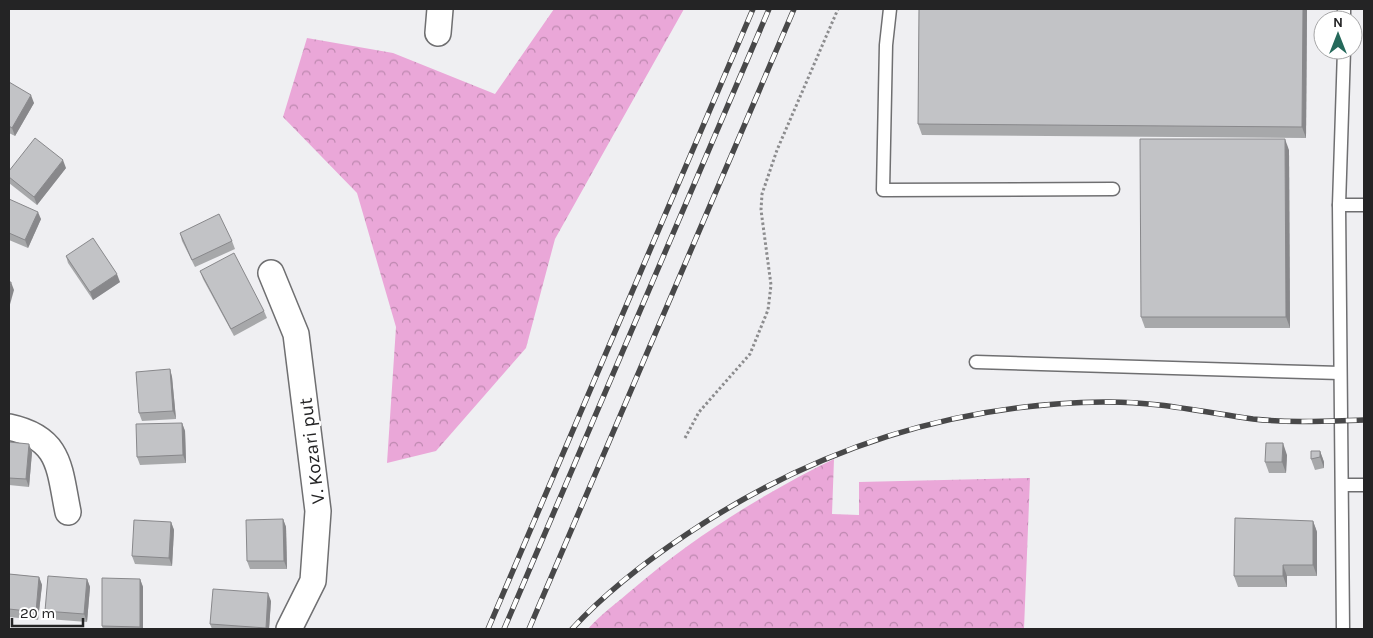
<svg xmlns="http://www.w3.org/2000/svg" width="1373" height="638" font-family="Karla,sans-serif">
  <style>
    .forest { fill: url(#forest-crowns) }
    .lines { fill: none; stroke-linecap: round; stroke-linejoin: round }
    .lane-casing { stroke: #6f6f71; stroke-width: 15 }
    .street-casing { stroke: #6f6f71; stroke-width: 28 }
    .path { stroke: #8c8c8e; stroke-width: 3; stroke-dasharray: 2.5 2.5; stroke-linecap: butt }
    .lane { stroke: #fff; stroke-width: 12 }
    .street { stroke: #fff; stroke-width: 25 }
    .rail-casing { stroke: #484849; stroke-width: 5.5 }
    .rail { stroke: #fff; stroke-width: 4; stroke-dasharray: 11; stroke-linecap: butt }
    .wall { fill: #a7a8aa }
    .shaded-wall { fill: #88888b }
    .building { fill: #c2c3c6; stroke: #88888b }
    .labels { text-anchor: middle; stroke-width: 4.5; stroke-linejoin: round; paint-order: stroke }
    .street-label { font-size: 19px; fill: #242425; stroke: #fff }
  </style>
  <defs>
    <pattern id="forest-crowns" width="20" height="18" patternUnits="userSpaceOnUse" patternTransform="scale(1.25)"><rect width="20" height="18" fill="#eaa7d8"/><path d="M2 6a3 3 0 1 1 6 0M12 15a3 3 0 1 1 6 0" fill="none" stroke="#bd88af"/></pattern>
  </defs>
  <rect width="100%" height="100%" fill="#efeff2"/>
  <g class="forest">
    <path d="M554,9h130l-129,230 -29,109 -90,103 -49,12 9,-136 -39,-134 -74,-76 24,-79 86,15 102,41z"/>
    <path d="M834,459l-2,55 27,1v-33l171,-4 -6,151h-436c13,-15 30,-27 45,-40 61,-52 129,-95 201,-130z"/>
  </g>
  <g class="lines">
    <defs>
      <g id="lane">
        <path d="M890,9l-4,36 -3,145 230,-1"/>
        <path d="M1344,9v11"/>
        <path d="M1339,205h25"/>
        <path d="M976,362l364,11"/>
        <path d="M1343,485h21"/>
        <path d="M1343,629l-4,-424 5,-155"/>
      </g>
      <g id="street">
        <path d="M438,33l2,-24"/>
        <path d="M271,273l25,61 22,177 -5,70 -24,48"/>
        <path d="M9,427c52,11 50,41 59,85"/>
      </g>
    </defs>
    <use href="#lane" class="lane-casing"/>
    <use href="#street" class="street-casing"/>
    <path class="path" d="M685,438l14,-26 51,-58 18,-44 3,-25 -10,-75 1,-16 15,-44 61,-141"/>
    <use href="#lane" class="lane"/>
    <use href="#street" class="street"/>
    <defs>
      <g id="rail">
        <path d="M488,629l265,-620"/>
        <path d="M504,629l265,-620"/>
        <path d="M529,629l265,-620"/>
        <path d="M572,629c34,-37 73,-67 115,-95 127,-85 264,-130 416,-132 50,-1 100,10 150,17 36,4 75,2 111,1"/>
      </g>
    </defs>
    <use href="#rail" class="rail-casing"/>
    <use href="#rail" class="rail"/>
  </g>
  <g class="wall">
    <path d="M919,9h388l-1,129 -384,-3 -4,-11z"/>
    <path d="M9,82l25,21 -19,33 -6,-3z"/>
    <path d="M1289,150l1,178h-145l-4,-11z"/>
    <path d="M66,168l-29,37 -28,-22v-12z"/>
    <path d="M9,199l32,20 -13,29 -19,-8z"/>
    <path d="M180,233l52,8 3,8 -40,18 -13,-26z"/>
    <path d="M66,256l54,26 -27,18 -25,-37z"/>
    <path d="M200,271l64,40 3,7 -33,18 -31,-57z"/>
    <path d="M170,369l2,8 4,42 -34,2 -3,-8z"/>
    <path d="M182,423l3,8 1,32 -46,2 -3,-8z"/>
    <path d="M9,442l23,10 -3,35 -20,-2z"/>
    <path d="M1320,451l4,11v6l-9,2 -4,-11z"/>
    <path d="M1287,455l-1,18h-17l-4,-11z"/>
    <path d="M283,519l3,8 1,42h-37l-3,-8z"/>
    <path d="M1313,521l4,11v44h-30v11h-49l-4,-11z"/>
    <path d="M171,522l3,8 -2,36 -37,-2 -3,-8z"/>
    <path d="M9,574l30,3 3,8 -4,35 -29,-3z"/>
    <path d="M87,579l3,8 -3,35 -39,-3 -3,-8z"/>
    <path d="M140,579l3,8v42h-40l-1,-3z"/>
    <path d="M271,601l-2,28h-57l-2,-5z"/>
  </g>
  <g class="shaded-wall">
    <path d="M1303,9h4l-1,129 -4,-11z"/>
    <path d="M31,95l3,8 -19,33 -3,-8z"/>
    <path d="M1285,139l4,11 1,178 -4,-11z"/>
    <path d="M63,160l3,8 -29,37 -3,-8z"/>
    <path d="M38,212l3,7 -13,29 -3,-8z"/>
    <path d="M117,274l3,8 -27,18 -3,-8z"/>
    <path d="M11,282l3,8 -5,18v-17z"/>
    <path d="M170,369l2,8 4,42 -3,-8z"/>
    <path d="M182,423l3,8 1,32 -3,-8z"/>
    <path d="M1283,443l4,12 -1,18 -4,-11z"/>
    <path d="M29,444l3,8 -3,35 -3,-8z"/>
    <path d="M1320,451l4,11v6l-4,-11z"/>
    <path d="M283,519l3,8 1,42 -3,-8z"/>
    <path d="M1313,521l4,11v44l-4,-11z"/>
    <path d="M171,522l3,8 -2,36 -3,-8z"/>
    <path d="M1283,565l4,11v11l-4,-11z"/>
    <path d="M39,577l3,8 -4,35 -2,-8z"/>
    <path d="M87,579l3,8 -3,35 -3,-8z"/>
    <path d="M140,579l3,8v42h-2l-1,-2z"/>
    <path d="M268,593l3,8 -2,28h-3z"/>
  </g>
  <g class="building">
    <path d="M919,9h384l-1,118 -384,-3z"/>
    <path d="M9,82l22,13 -19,33 -3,-2z"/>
    <path d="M35,138l28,22 -29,37 -25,-20v-6z"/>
    <path d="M1140,139h145l1,178h-145z"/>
    <path d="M9,199l29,13 -13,28 -16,-7z"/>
    <path d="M219,214l13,27 -40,19 -12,-27z"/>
    <path d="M93,238l24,36 -27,18 -24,-36z"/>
    <path d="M234,253l30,58 -33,18 -31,-58z"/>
    <path d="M9,282h2l-2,9z"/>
    <path d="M170,369l3,42 -34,2 -3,-41z"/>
    <path d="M182,423l1,32 -46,2 -1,-33z"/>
    <path d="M9,442l20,2 -3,35 -17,-1z"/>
    <path d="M1266,443h17l-1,19h-17z"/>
    <path d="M1311,451h9v6l-9,2z"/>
    <path d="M1235,518l78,3v44h-30v11h-49z"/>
    <path d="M283,519l1,42h-37l-1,-41z"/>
    <path d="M134,520l37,2 -2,36 -37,-2z"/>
    <path d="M9,574l30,3 -3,35 -27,-3z"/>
    <path d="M48,576l39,3 -3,35 -39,-3z"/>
    <path d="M102,578l38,1v48l-38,-1z"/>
    <path d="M213,589l55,4 -2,35 -56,-4z"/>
  </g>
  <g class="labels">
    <g class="street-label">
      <text transform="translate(311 451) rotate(-97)" y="7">V. Kozari put</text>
    </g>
  </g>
  <rect width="1373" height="638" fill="none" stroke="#242425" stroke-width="20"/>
  <g transform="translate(1338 35)"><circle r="24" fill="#ffffff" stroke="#a7a7a8"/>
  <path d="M0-4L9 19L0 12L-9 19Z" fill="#25695b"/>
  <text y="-8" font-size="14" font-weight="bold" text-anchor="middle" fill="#242425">N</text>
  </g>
  <path d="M12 618v8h71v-8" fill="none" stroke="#242425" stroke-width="2.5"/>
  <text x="20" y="618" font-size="15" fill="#242425" stroke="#ffffff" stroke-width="4" paint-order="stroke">20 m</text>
</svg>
